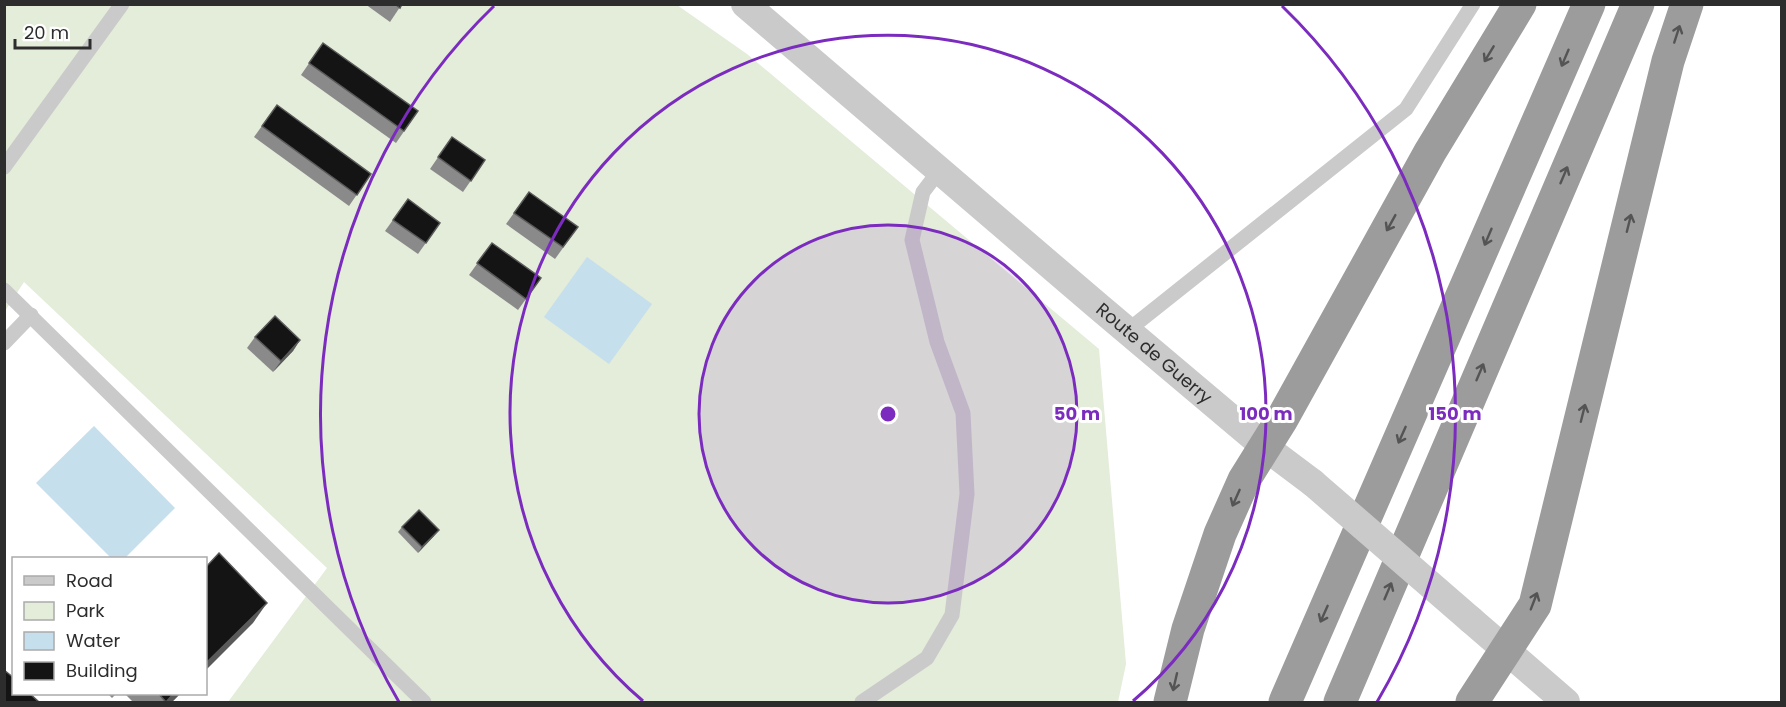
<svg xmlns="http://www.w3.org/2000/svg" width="1786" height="707" font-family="Poppins,sans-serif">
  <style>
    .green { fill: #e4ecda }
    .water { fill: #c5dfed }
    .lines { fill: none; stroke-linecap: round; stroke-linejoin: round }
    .service { stroke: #cacaca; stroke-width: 15 }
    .minor { stroke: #cacaca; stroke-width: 28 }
    .trunk { stroke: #9c9c9c; stroke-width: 33 }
    .minor-bridge { stroke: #cacaca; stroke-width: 28 }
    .wall { fill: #8a8a8a }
    .shaded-wall { fill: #5a5a5a }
    .building { fill: #141414; stroke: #5a5a5a; stroke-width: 1.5 }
    .oneway { stroke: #545454 }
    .ring { fill: none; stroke: #7b2cbf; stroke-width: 3 }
    .labels { text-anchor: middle; stroke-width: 6; stroke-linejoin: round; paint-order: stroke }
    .street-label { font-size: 18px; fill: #2d2d2d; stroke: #fff }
    .centre { fill: #7b2cbf; stroke: #fff; stroke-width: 3 }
    .ring-label { font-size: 18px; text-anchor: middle; font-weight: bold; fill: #7b2cbf; stroke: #fff; stroke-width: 6; stroke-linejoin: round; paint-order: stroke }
  </style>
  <rect width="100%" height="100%" fill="#fff"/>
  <path class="green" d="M5,5h672l70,49 352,295 27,315 -8,38h-890l99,-134 -303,-286 -19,29z"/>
  <g class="water">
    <path d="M587,257l65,47 -43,60 -65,-47z"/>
    <path d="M94,426l81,82 -50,50h-14l-75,-75z"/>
  </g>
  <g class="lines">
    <g class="service">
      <path d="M4,167l118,-163"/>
      <path d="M4,290l420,412"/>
      <path d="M1127,331l279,-222 67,-105"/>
      <path d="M4,343l27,-28"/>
      <path d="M862,702l65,-44 25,-43 15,-121 -4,-81 -26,-71 -25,-102 11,-48 16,-21"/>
    </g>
    <g class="minor">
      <path id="s1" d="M745,4l354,303 166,140 48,36"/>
      <path d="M1471,620l95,82"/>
    </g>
    <g class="trunk">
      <path d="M1170,702l18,-73 32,-95 24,-54 38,-61 148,-267 90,-148"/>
      <path d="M1285,702l304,-698"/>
      <path d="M1340,702l298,-698"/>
      <path d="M1472,702l63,-97 133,-544 19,-57"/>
    </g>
    <path class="minor-bridge" d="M1313,483l158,137"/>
  </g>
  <g class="wall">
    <path d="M365,4h37l-12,18z"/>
    <path d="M323,43l95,68 -22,32 -95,-68z"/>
    <path d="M277,105l94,69 -22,32 -95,-69z"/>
    <path d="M452,137l33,23 -22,32 -33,-23z"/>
    <path d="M529,192l49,35 -23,32 -49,-35z"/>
    <path d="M408,199l32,24 -22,31 -33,-23z"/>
    <path d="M492,243l49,35 -23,32 -49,-35z"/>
    <path d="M255,337l45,3 -7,11 -20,21 -26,-24z"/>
    <path d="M402,527l32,9 -16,17 -20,-21z"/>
    <path d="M107,693h10l-5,5z"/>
    <path d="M124,693h57l-9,9h-39z"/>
  </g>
  <g class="shaded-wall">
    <path d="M300,340l-7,11 -20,21 8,-11z"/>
    <path d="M439,530l-5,6 -16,17 4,-6z"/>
    <path d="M267,603l-14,20 -47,47v-7z"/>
    <path d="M174,693h7l-9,9h-7z"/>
  </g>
  <g class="building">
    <path d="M395,4h7l-2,4z"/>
    <path d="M323,43l95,68 -14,20 -95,-68z"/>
    <path d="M277,105l94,69 -14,21 -95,-69z"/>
    <path d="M452,137l33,23 -14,21 -33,-24z"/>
    <path d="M529,192l49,35 -15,20 -49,-34z"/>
    <path d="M408,199l32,24 -14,20 -33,-23z"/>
    <path d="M492,243l49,35 -15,21 -49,-36z"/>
    <path d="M275,316l25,24 -19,21 -26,-24z"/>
    <path d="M419,510l20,20 -17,17 -20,-20z"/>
    <path d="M219,553l48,50 -61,60v-96z"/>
    <path d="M4,670l10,8v15h15l10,9h-35z"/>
    <path d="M158,693h16l-8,9z"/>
  </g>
  <defs><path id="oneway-shaft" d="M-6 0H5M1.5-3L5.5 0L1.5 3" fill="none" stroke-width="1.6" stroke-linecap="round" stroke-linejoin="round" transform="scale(1.5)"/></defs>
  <g class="oneway">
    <use href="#oneway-shaft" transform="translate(1677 34) rotate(-72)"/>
    <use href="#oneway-shaft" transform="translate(1489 54) rotate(121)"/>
    <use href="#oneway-shaft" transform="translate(1565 58) rotate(113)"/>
    <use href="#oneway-shaft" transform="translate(1564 175) rotate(-67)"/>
    <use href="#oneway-shaft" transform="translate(1391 223) rotate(119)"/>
    <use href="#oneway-shaft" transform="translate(1629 223) rotate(-76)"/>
    <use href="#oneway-shaft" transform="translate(1488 237) rotate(113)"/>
    <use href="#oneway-shaft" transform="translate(1480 372) rotate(-67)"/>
    <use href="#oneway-shaft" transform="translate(1583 413) rotate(-76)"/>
    <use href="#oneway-shaft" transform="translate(1402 435) rotate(114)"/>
    <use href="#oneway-shaft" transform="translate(1236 498) rotate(114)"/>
    <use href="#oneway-shaft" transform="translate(1388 591) rotate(-67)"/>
    <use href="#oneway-shaft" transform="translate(1534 601) rotate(-69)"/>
    <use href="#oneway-shaft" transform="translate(1324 614) rotate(114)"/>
    <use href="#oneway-shaft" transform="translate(1175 682) rotate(103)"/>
  </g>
  <circle cx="888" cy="414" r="189" fill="#7b2cbf" fill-opacity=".12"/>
  <g class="ring">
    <circle cx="888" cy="414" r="189"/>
    <path d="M643 701A378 378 0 1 1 1133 701"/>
    <path d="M399 702A567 567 0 0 1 494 6M1282 6A567 567 0 0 1 1377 702"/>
  </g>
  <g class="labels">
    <g class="street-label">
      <text dy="6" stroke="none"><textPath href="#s1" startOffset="538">Route de Guerry</textPath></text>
    </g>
  </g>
  <circle cx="888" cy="414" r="9" class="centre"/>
  <g class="ring-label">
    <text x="1077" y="420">50 m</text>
    <text x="1266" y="420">100 m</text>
    <text x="1455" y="420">150 m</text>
  </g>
  <rect width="1786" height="707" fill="none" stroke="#2d2d2d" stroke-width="12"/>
  <rect x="12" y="557" width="195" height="138" fill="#ffffff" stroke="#ababab" stroke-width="1.5"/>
  <rect x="24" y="576" width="30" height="9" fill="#cacaca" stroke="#ababab" stroke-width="1.5"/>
  <text x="66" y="587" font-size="18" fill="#2d2d2d">Road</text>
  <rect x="24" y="602" width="30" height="18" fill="#e4ecda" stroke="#ababab" stroke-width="1.5"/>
  <text x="66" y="617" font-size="18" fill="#2d2d2d">Park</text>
  <rect x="24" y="632" width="30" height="18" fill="#c5dfed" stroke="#ababab" stroke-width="1.5"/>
  <text x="66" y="647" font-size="18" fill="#2d2d2d">Water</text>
  <rect x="24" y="662" width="30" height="18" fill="#141414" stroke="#ababab" stroke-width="1.5"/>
  <text x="66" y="677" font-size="18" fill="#2d2d2d">Building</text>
  <path d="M15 39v9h75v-9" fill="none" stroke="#2d2d2d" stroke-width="3"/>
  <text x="24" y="39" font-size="18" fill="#2d2d2d" stroke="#ffffff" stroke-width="4.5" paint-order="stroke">20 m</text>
</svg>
